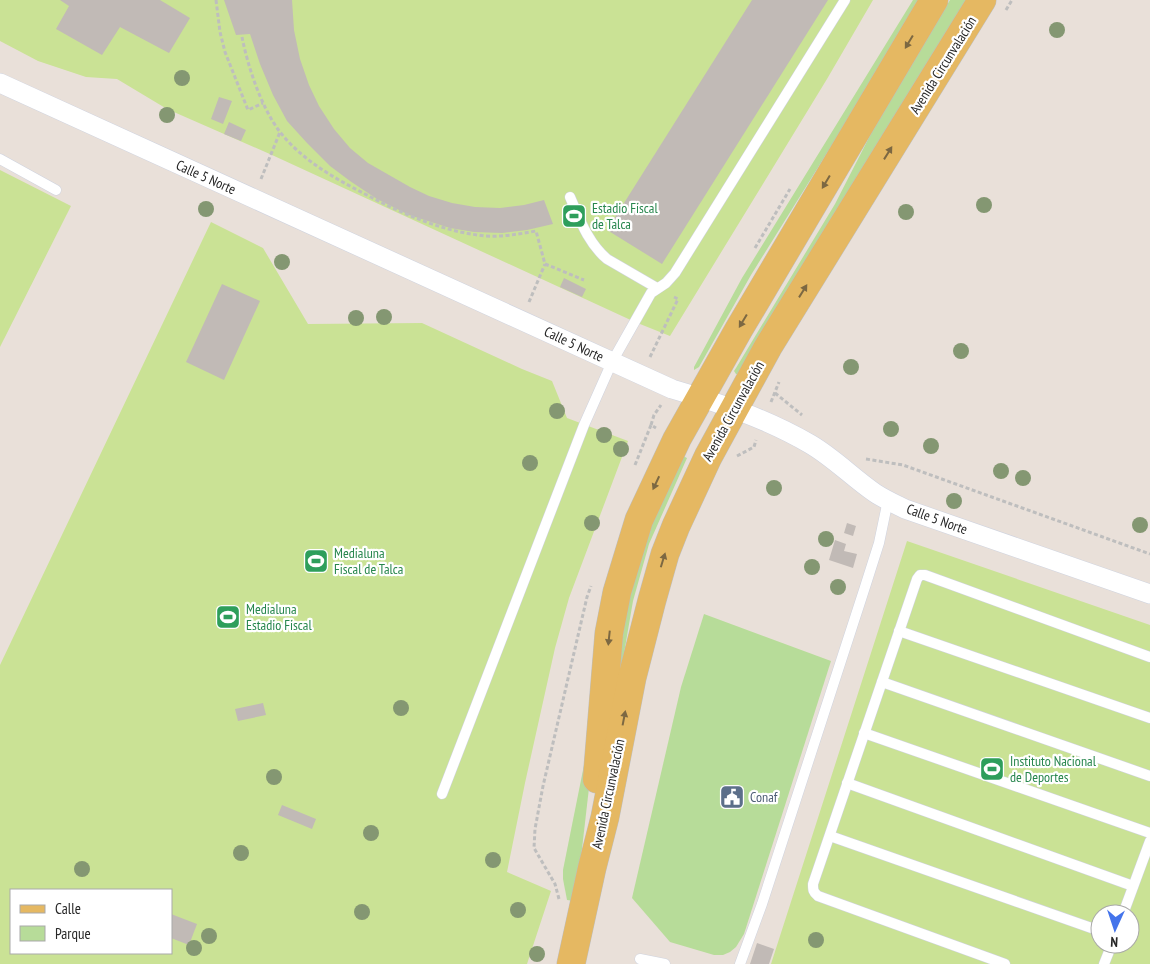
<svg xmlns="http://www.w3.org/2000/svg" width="1150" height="964" font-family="'PT Sans Narrow',sans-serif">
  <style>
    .green { fill: #b7dc99 }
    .pitch { fill: #cae295; fill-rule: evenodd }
    .building { fill: #c1bab6 }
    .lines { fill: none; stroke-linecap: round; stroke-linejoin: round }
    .lane-casing { stroke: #cfd3df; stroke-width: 11 }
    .street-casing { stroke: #cfd3df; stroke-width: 20 }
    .primary-casing { stroke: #bebebe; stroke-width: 29 }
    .path { stroke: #bebebe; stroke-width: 3; stroke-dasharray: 4 2.5; stroke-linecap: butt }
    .lane { stroke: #fff; stroke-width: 10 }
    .street { stroke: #fff; stroke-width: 19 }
    .primary { stroke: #e5b862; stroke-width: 28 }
    .tree { fill: #849772 }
    .oneway { fill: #7c6842 }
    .labels { text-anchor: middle; stroke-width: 4.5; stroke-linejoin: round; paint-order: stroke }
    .street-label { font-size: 14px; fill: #272727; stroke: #fff }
    .leisure-label { font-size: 14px; fill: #27864d; stroke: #fff; text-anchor: start }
    .service-label { font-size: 14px; fill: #4e5e75; stroke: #fff; text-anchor: start }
  </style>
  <rect width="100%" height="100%" fill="#e9e0d9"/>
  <g class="green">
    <path d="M913,0h7l-32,55 -137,220 -52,92 -5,3v-3l48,-89z"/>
    <path d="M950,0h19l-231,374h-2l-2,-3 2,-3 99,-164 45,-88z"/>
    <path d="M681,455l6,3 -38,86 -16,57 -11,64 -8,22 6,-54 24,-91z"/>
    <path d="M704,614l127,47 -87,273 -8,13 -6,5 -7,3h-9l-44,-13 -38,-44 49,-211z"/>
    <path d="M587,750l6,3 -14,122 -5,26 -7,-1 -4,-21v-9z"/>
  </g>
  <g class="pitch">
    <path d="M0,0h873l-46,79 -157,257 -35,-14 -363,-167 -105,-46 -50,-30 -31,-2 -48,-16 -38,-20z"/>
    <path d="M0,170l71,36 -71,141z"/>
    <path d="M211,222l52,26 45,76 114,-1 100,46 30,12 15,37 61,23 -59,157 -14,50 -30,135 -18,89 44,19 -24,73h-527v-299zM11,890h160v63h-160z"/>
    <path d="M907,541l243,84v339h-379zM1100,914h30v30h-30z"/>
  </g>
  <g class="building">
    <path d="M60,0h100l30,18 -21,35 -49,-26 -18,28 -46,-26 13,-23z"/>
    <path d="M224,0h68l2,30 6,29 9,26 10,21 15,23 16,19 18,15 42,24 19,9 23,7 23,4 25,1 24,-3 20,-5 9,24 -26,6 -25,3 -28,-1 -24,-4 -41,-13 -32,-16 -27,-18 -20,-15 -23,-23 -20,-22 -14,-26 -13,-31 -10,-30 -14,1z"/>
    <path d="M752,0h76l-166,264 -55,-34z"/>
    <path d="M219,97l13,4 -9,23 -12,-5z"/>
    <path d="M229,122l17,8 -5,11 -17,-7z"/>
    <path d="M564,278l22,11 -4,8 -22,-10z"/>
    <path d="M222,284l38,17 -36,79 -38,-18z"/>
    <path d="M847,523l9,3 -3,10 -9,-3z"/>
    <path d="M835,540l11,4 -2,7 13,3 -4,14 -24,-8z"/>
    <path d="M263,703l3,12 -28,6 -3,-12z"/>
    <path d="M282,805l34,14 -4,10 -34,-14z"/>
    <path d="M171,914l26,10 -8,21 -18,-7z"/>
    <path d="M757,943l17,6 -5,15h-19z"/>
  </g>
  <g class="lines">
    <defs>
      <g id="lane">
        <path d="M0,159l56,31"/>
        <path d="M570,197c10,23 18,46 37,62l50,29"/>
        <path d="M899,631l251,87"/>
        <path d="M882,682l268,94"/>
        <path d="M864,733l286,100"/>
        <path d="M847,783l286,103"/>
        <path d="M442,794l142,-369 28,-63 39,-69 15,-10 9,-10 170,-273"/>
        <path d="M830,836l270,95"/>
        <path d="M1123,914l27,-73"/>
        <path d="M640,959l25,5"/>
        <path d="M740,964l22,-60 103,-317 14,-44 9,-43"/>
        <path d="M1005,964l-187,-68c-5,-4 -5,-6 -5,-12l104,-305 3,-4h5l225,82"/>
        <path d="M1104,964l8,-20"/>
      </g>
      <path id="street" d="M0,83l672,306c48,14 95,30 138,55 24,14 43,34 65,49 9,6 20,11 30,16l245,85"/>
      <g id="primary">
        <path d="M597,779l12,-146 8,-41 22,-72 38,-81 62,-110 195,-329"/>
        <path d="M571,964l21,-96 13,-51 27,-139 20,-78 13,-46 11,-28 32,-69 60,-110 214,-347"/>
      </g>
    </defs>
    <use href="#lane" class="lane-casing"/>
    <use href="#street" class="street-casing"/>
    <use href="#primary" class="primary-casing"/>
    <g class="path">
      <path d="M216,0l4,32 5,20 23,58 15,-7"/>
      <path d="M1006,10l6,-10"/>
      <path d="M242,37c6,30 19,70 38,95 22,28 54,46 85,62 38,20 78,38 121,42 17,1 33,-2 50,-5l9,33 39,16"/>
      <path d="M261,179l19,-47"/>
      <path d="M755,248l35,-59"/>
      <path d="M529,302l16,-38"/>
      <path d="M650,357l28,-58 -4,-2"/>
      <path d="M775,393l27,22"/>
      <path d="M771,402l8,-20"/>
      <path d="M651,425l3,-10 7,-10"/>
      <path d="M737,456l17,-9 2,-7"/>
      <path d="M866,459l37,6 247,89"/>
      <path d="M635,465l16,-40 5,3"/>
      <path d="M559,899l-4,-15 -21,-36 1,-19 8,-43 44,-189 4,-11"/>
    </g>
    <use href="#lane" class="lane"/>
    <use href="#street" class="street"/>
    <use href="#primary" class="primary"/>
  </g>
  <g class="tree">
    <circle cx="1057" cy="30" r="8"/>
    <circle cx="182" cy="78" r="8"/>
    <circle cx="167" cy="115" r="8"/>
    <circle cx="984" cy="205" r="8"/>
    <circle cx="206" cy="209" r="8"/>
    <circle cx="906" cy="212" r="8"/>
    <circle cx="282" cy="262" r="8"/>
    <circle cx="384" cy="317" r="8"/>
    <circle cx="356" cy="318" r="8"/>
    <circle cx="961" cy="351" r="8"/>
    <circle cx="851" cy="367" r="8"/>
    <circle cx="557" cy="411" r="8"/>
    <circle cx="891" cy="429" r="8"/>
    <circle cx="604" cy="435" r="8"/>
    <circle cx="931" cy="446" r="8"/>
    <circle cx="621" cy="449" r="8"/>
    <circle cx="530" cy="463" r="8"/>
    <circle cx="1001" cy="471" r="8"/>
    <circle cx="1023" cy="478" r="8"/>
    <circle cx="774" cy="488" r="8"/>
    <circle cx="954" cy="501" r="8"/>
    <circle cx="592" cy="523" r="8"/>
    <circle cx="1140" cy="525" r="8"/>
    <circle cx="826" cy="539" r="8"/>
    <circle cx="812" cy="567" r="8"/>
    <circle cx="838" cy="587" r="8"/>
    <circle cx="401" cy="708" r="8"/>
    <circle cx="274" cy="777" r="8"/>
    <circle cx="371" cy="833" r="8"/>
    <circle cx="241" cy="853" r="8"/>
    <circle cx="493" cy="860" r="8"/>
    <circle cx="82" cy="869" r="8"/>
    <circle cx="518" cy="910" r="8"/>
    <circle cx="362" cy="912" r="8"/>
    <circle cx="209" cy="936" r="8"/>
    <circle cx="816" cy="940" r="8"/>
    <circle cx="194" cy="948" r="8"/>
    <circle cx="537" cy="954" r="8"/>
  </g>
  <defs><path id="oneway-solid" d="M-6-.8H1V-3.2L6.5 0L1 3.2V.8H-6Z" transform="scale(1.25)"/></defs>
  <g class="oneway">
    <use href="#oneway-solid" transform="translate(909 42) rotate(121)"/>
    <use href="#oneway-solid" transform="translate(888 153) rotate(-58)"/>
    <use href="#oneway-solid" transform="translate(826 182) rotate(121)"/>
    <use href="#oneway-solid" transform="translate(803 291) rotate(-58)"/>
    <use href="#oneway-solid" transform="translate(743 321) rotate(121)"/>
    <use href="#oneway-solid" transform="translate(656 483) rotate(115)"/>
    <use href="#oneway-solid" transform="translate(663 560) rotate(-73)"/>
    <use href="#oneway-solid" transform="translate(609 638) rotate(96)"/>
    <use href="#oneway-solid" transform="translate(624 718) rotate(-79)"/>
  </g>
  <defs>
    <symbol id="stadium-square" viewBox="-11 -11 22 22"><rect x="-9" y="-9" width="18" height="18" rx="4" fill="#2e9e5b" stroke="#fff"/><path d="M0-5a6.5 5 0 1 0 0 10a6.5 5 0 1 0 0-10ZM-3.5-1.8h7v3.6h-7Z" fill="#fff"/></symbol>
    <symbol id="civic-square" viewBox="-11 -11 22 22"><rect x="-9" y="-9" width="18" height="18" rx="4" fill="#5c6f8a" stroke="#fff"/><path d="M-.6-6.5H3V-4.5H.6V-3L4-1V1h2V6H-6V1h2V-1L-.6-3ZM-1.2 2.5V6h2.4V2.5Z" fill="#fff"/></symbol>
  </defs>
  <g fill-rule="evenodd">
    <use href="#stadium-square" x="560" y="202" width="28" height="28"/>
    <use href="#stadium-square" x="302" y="547" width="28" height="28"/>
    <use href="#stadium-square" x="214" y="603" width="28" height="28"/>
    <use href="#stadium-square" x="978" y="755" width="28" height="28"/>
    <use href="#civic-square" x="718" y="783" width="28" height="28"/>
  </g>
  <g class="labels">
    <g class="street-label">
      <text transform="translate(943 65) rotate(-58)" y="5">Avenida Circunvalación</text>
      <text transform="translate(206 177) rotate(24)" y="5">Calle 5 Norte</text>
      <text transform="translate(574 344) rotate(25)" y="5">Calle 5 Norte</text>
      <text transform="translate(733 411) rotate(-61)" y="5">Avenida Circunvalación</text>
      <text transform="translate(937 519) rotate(20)" y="5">Calle 5 Norte</text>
      <text transform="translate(608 794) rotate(-78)" y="5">Avenida Circunvalación</text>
    </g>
    <g class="leisure-label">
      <text x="592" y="213">Estadio Fiscal<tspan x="592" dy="16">de Talca</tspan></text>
      <text x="334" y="558">Medialuna<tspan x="334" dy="16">Fiscal de Talca</tspan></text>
      <text x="246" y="614">Medialuna<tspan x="246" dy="16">Estadio Fiscal</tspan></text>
      <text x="1010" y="766">Instituto Nacional<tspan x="1010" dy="16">de Deportes</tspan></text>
    </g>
    <g class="service-label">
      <text x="750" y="802">Conaf</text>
    </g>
  </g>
  <rect x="10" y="889" width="162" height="65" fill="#ffffff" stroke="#a9a9a9"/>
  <rect x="20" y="905" width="25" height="8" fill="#e5b862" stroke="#a9a9a9"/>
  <text x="55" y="914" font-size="15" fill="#272727">Calle</text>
  <rect x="20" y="926" width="25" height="15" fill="#b7dc99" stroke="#a9a9a9"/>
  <text x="55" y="939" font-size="15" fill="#272727">Parque</text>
  <g transform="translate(1115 929) rotate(183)"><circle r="24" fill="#ffffff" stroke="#a9a9a9"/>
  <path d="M0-4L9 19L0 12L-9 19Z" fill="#4474eb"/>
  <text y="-8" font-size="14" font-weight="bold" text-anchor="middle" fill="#272727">N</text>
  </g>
</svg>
